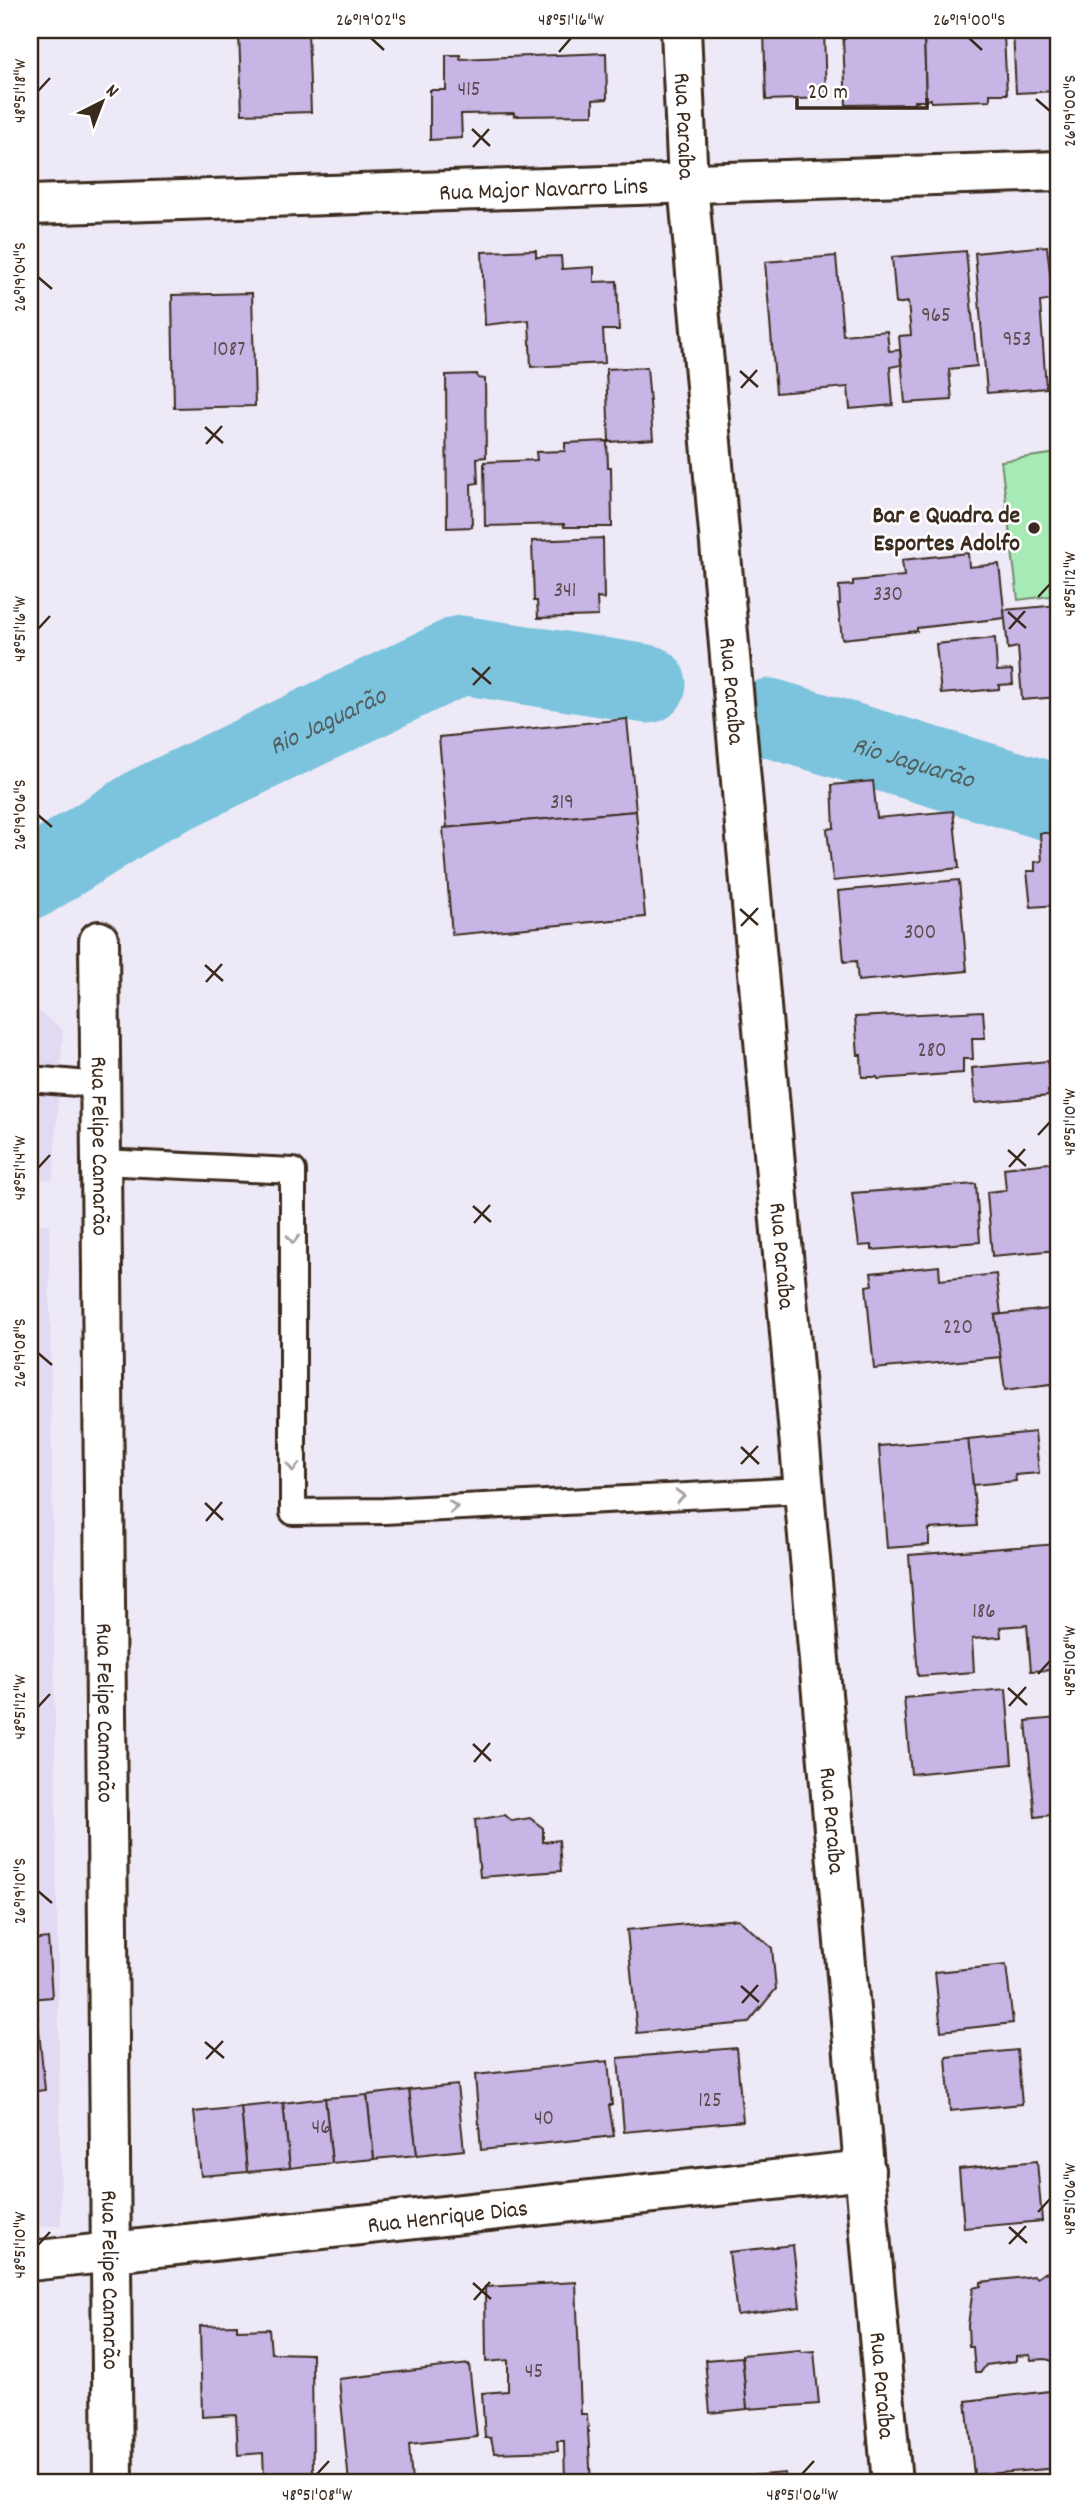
<svg xmlns="http://www.w3.org/2000/svg" width="1088" height="2513" font-family="Dekko,sans-serif">
  <style>
    .built { fill: #e2d9f2 }
    .green { fill: #a6eab5; stroke: #708a6a; stroke-width: 2 }
    .lines { fill: none; stroke-linecap: round; stroke-linejoin: round }
    .river { stroke: #7cc4dd; stroke-width: 79 }
    .building { fill: #c6b5e5; stroke: #3b2a1e; stroke-width: 2 }
    .service-casing { stroke: #3b2a1e; stroke-width: 30 }
    .minor-casing { stroke: #3b2a1e; stroke-width: 44 }
    .tertiary-casing { stroke: #3b2a1e; stroke-width: 44 }
    .service { stroke: #fff; stroke-width: 24 }
    .minor { stroke: #fff; stroke-width: 38 }
    .tertiary { stroke: #fff; stroke-width: 38 }
    .oneway { stroke: #a79f9a }
    .ticks { fill: none; stroke: #3b2a1e; stroke-width: 2.5 }
    .poi-dot { fill: #3b2a1e; stroke: #fff; stroke-width: 2.5 }
    .labels { text-anchor: middle; stroke-width: 5; stroke-linejoin: round; paint-order: stroke }
    .number-label { font-size: 21px; fill: #5e4d50 }
    .street-label { font-size: 24px; fill: #3b2a1e; stroke: #fff }
    .poi-label { font-size: 24px; font-weight: bold; fill: #3b2a1e; stroke: #fff; text-anchor: end }
    .water-label { font-size: 26px; font-style: italic; fill: #526061; stroke: #fff }
    .neatline { fill: none; stroke: #3b2a1e; stroke-width: 2.5 }
    .ticks-label { font-size: 18px; text-anchor: middle; fill: #3b2a1e }
  </style>
  <rect width="100%" height="100%" fill="#eee9f7"/>
  <filter id="ink" filterUnits="userSpaceOnUse"><feTurbulence type="fractalNoise" baseFrequency=".0143" numOctaves="2"/><feDisplacementMap in="SourceGraphic" scale="14" xChannelSelector="R" yChannelSelector="G"/><feConvolveMatrix kernelMatrix="1 2 1 2 8 2 1 2 1" color-interpolation-filters="sRGB"/></filter>
  <g filter="url(#ink)">
    <g class="built">
      <path d="M30,1005l33,25 -10,150 -23,-2z"/>
      <path d="M49,1224l12,1001 -31,3v-1003z"/>
    </g>
    <path class="green" d="M1058,453v142l-40,5 -17,-139z"/>
    <g class="lines">
      <g class="river">
        <path id="s1" d="M770,718l288,86"/>
        <path id="s2" d="M30,880l119,-75 312,-150 186,29"/>
      </g>
    </g>
    <g class="building">
      <path d="M469,30h102v2l-101,2z"/>
      <path d="M764,30h60l2,68 -60,2z"/>
      <path d="M845,30h79l2,71h-12v3l-68,1 -3,-66h2z"/>
      <path d="M924,30h84v6h-4l3,58h-17v6l-59,2v-3l-5,1z"/>
      <path d="M1013,30h45v61l-42,2z"/>
      <path d="M308,31l3,81 -69,2 -3,-81z"/>
      <path d="M606,53l1,46 -14,1v15l-79,1v-3l-53,1 1,24 -32,2v-50h16v-35h14v4z"/>
      <path d="M1047,246l6,54 -13,2 6,86 -59,5 -12,-140z"/>
      <path d="M536,250v7l25,-1 1,13 32,-2v15l23,-1 2,49h-16l2,33 -74,4 -2,-47 -44,5 -3,-73z"/>
      <path d="M966,251l11,115 -28,3 3,31 -47,3 -6,-67 12,-1 -3,-33 -12,2 -4,-47z"/>
      <path d="M836,256l7,79 44,-4 2,20 11,-1 1,15 -11,2 3,38 -43,4 -2,-22 -72,6 -11,-131z"/>
      <path d="M252,293l3,113 -81,2 -2,-113z"/>
      <path d="M647,367l6,72 -44,3 -3,-73z"/>
      <path d="M477,374l1,4 7,1 1,78 -9,1 1,25 -7,1 1,43 -25,1 -1,-153z"/>
      <path d="M607,441l1,26h3l1,60h-48v-3l-79,2 -1,-64 53,-2 -1,-8 29,-1v-8z"/>
      <path d="M603,538l1,61 -7,-1 1,18 -60,2 -1,-17h-3l-2,-60z"/>
      <path d="M968,553l1,14 30,-3 6,54 -88,10v3l-75,8 -4,-35h2l-1,-18 14,-1v-4l51,-5 -2,-16z"/>
      <path d="M1058,605v92l-36,3 -4,-53 -10,2 -4,-39z"/>
      <path d="M995,638l2,33 15,-1 1,14 -14,1v4l-58,5 -5,-50z"/>
      <path d="M627,719l9,92 -189,17 -8,-91z"/>
      <path d="M873,781l4,37 76,-7 6,57 -126,13 -6,-52 7,-1 -2,-43z"/>
      <path d="M636,811l9,106 -193,18 -9,-107z"/>
      <path d="M1040,833h18v72l-27,2 -4,-36h8v-9l7,-1z"/>
      <path d="M959,880l8,91 -109,10 -2,-20 -12,1 -6,-71z"/>
      <path d="M983,1011l2,27h-13l1,21h-10v14l-85,6 -1,-2h-15l-1,-22h-3l-3,-38z"/>
      <path d="M1048,1061l3,30h-3l1,5 -74,7 -3,-35z"/>
      <path d="M1058,1162v88l-66,6 -5,-64 19,-2 -2,-22z"/>
      <path d="M976,1184l4,58 -108,8v-5l-13,1 -7,-53z"/>
      <path d="M939,1266l1,14 56,-6 5,40 -6,1 6,42 -127,12 -8,-83 7,-1 -2,-12z"/>
      <path d="M1058,1308v75l-53,7 -10,-75z"/>
      <path d="M1035,1432l4,41 -24,2 1,6 -43,4 -5,-46z"/>
      <path d="M968,1439l9,87 -48,3v16l-42,3 -8,-102z"/>
      <path d="M1058,1544v128l-7,1v-3l-20,1 -4,-46 -27,2 1,10 -29,2 2,33 -56,4 -9,-121z"/>
      <path d="M1006,1689l6,75 -101,10 -7,-76z"/>
      <path d="M1058,1718v96l-23,3 -9,-96z"/>
      <path d="M505,1815l7,6 18,-3 13,10v14l16,-2 2,31 -81,6 -5,-57z"/>
      <path d="M738,1919l34,29 4,41 -28,34 -111,10 -10,-103z"/>
      <path d="M48,1938l4,59 -22,2v-59z"/>
      <path d="M1006,1965l7,58 -72,8 -6,-59z"/>
      <path d="M30,2002h6l9,88 -15,2z"/>
      <path d="M736,2048l7,73 -119,11 -6,-74z"/>
      <path d="M1017,2050l5,54 -72,7 -4,-54z"/>
      <path d="M608,2061l4,44h-3l5,31 -133,14 -6,-75z"/>
      <path d="M457,2085l7,65 -47,5 -8,-65z"/>
      <path d="M409,2090l8,65 -43,4 -7,-64z"/>
      <path d="M367,2095l7,64 -42,4 -7,-65z"/>
      <path d="M325,2098l7,65 -42,5 -7,-65z"/>
      <path d="M283,2103l7,65 -43,4 -6,-65z"/>
      <path d="M241,2107l6,65 -46,4 -7,-64z"/>
      <path d="M1037,2161l5,60 -78,7 -5,-59z"/>
      <path d="M1058,2217v20h-4l-1,-19z"/>
      <path d="M793,2245l7,62 -63,8 -8,-63z"/>
      <path d="M1058,2271v92l-12,-4 -15,1 -1,-5 -14,1v5l-30,4 -5,7h-6l-2,-25h-4l-1,-22 5,-37 8,-2v-4l53,-6 3,2 7,-5z"/>
      <path d="M576,2282l5,132h6l4,69h-26l-1,-42h-7l1,10 -64,2 -3,-15h-6l-3,-45 26,-2v-31l-22,2 -1,-75z"/>
      <path d="M237,2325v5l32,-1 2,24 41,1 1,121 -49,1 -1,-23 -25,2 -2,-40 -34,2 -2,-91z"/>
      <path d="M800,2350l1,2 13,-1 5,53 -72,5 -5,-54z"/>
      <path d="M742,2357l5,52 -37,4 -5,-53z"/>
      <path d="M469,2364l8,73 -68,7 3,39h-63l-10,-104z"/>
      <path d="M1058,2390v78l-84,7 -8,-74z"/>
      <path d="M785,2473l1,10h-99v-2z"/>
    </g>
    <g class="lines">
      <defs>
        <g id="service">
          <path d="M30,1079l70,6"/>
          <path d="M101,1162l192,9v341l91,-1 421,-21"/>
        </g>
        <g id="minor">
          <path id="s3" d="M30,205l1028,-34"/>
          <path id="s4" d="M99,941l14,1542"/>
          <path id="s5" d="M30,2261l835,-91"/>
        </g>
        <g id="tertiary">
          <path id="s6" d="M681,30l7,153 204,2300"/>
        </g>
      </defs>
      <use href="#service" class="service-casing"/>
      <use href="#minor" class="minor-casing"/>
      <use href="#tertiary" class="tertiary-casing"/>
      <use href="#service" class="service"/>
      <use href="#minor" class="minor"/>
      <use href="#tertiary" class="tertiary"/>
    </g>
    <defs><path id="oneway-chevron" d="M-2-3.5L2.5 0L-2 3.5" fill="none" stroke-width="1.6" stroke-linecap="round" stroke-linejoin="round" transform="scale(1.75)"/></defs>
    <g class="oneway">
      <use href="#oneway-chevron" transform="translate(293 1239) rotate(90)"/>
      <use href="#oneway-chevron" transform="translate(293 1467) rotate(90)"/>
      <use href="#oneway-chevron" transform="translate(680 1496) rotate(-3)"/>
      <use href="#oneway-chevron" transform="translate(453 1507) rotate(-3)"/>
    </g>
  </g>
  <path class="ticks" d="M371,38l13,12M969,38l13,12M559,52l12,-14M38,91l12,-13M1036,99l14,12M472,129l18,17M473,147l16,-18M38,277l14,12M740,371l18,16M741,388l16,-18M205,427l18,16M206,444l16,-18M1038,597l12,-13M1008,612l18,16M38,629l12,-13M1009,629l16,-18M472,668l19,16M473,685l17,-18M38,815l14,12M740,909l18,16M741,926l17,-18M205,965l18,16M206,982l16,-18M1038,1135l12,-13M1008,1150l18,16M1009,1167l16,-18M38,1168l12,-13M473,1206l18,16M474,1223l16,-18M38,1353l14,12M741,1447l18,17M741,1464l17,-18M205,1503l18,17M206,1521l16,-19M1038,1674l12,-13M1008,1688l19,17M1009,1706l17,-19M38,1707l12,-13M473,1744l18,17M474,1762l16,-19M38,1891l14,12M741,1986l18,16M742,2003l16,-18M205,2042l19,16M206,2059l17,-18M1038,2212l12,-13M1009,2227l18,16M1009,2244l17,-18M38,2245l12,-13M473,2283l18,16M474,2300l16,-18M317,2474l12,-13M802,2474l12,-13"/>
  <circle class="poi-dot" cx="1034" cy="528" r="7"/>
  <g class="labels">
    <g class="number-label">
      <text x="469" y="95">415</text>
      <text x="936" y="321">965</text>
      <text x="1017" y="345">953</text>
      <text x="229" y="355">1087</text>
      <text x="565" y="596">341</text>
      <text x="888" y="600">330</text>
      <text x="562" y="808">319</text>
      <text x="920" y="938">300</text>
      <text x="932" y="1056">280</text>
      <text x="958" y="1333">220</text>
      <text x="984" y="1617">186</text>
      <text x="710" y="2106">125</text>
      <text x="544" y="2124">40</text>
      <text x="321" y="2133">46</text>
      <text x="534" y="2377">45</text>
    </g>
    <g class="street-label">
      <text dy="8" stroke="none"><textPath href="#s6" startOffset="96">Rua Paraíba</textPath></text>
      <text dy="8" stroke="none"><textPath href="#s3" startOffset="514">Rua Major Navarro Lins</textPath></text>
      <text dy="8" stroke="none"><textPath href="#s6" startOffset="663">Rua Paraíba</textPath></text>
      <text dy="8" stroke="none"><textPath href="#s4" startOffset="205">Rua Felipe Camarão</textPath></text>
      <text dy="8" stroke="none"><textPath href="#s6" startOffset="1230">Rua Paraíba</textPath></text>
      <text dy="8" stroke="none"><textPath href="#s4" startOffset="772">Rua Felipe Camarão</textPath></text>
      <text dy="8" stroke="none"><textPath href="#s6" startOffset="1797">Rua Paraíba</textPath></text>
      <text dy="8" stroke="none"><textPath href="#s5" startOffset="420">Rua Henrique Dias</textPath></text>
      <text dy="8" stroke="none"><textPath href="#s4" startOffset="1339">Rua Felipe Camarão</textPath></text>
      <text dy="8" stroke="none"><textPath href="#s6" startOffset="2364">Rua Paraíba</textPath></text>
    </g>
    <g class="poi-label">
      <text x="1020" y="522">Bar e Quadra de<tspan x="1020" dy="28">Esportes Adolfo</tspan></text>
    </g>
    <g class="water-label">
      <text dy="9" stroke="none"><textPath href="#s2" startOffset="338">Rio Jaguarão</textPath></text>
      <text dy="9" stroke="none"><textPath href="#s1" startOffset="150">Rio Jaguarão</textPath></text>
    </g>
  </g>
  <rect width="1088" height="2513" fill="none" stroke="#fff" stroke-width="77"/>
  <g transform="translate(102 102) rotate(42)" stroke="#ffffff" stroke-width="5" paint-order="stroke">
  <path d="M0-5L12 26L0 18L-12 26Z" fill="#3b2a1e"/>
  <text y="-10" font-size="19" font-weight="bold" text-anchor="middle" fill="#3b2a1e">N</text>
  </g>
  <path d="M797 98v10h130v-10" fill="none" stroke="#3b2a1e" stroke-width="3.5"/>
  <text x="808" y="98" font-size="21" fill="#3b2a1e" stroke="#ffffff" stroke-width="5" paint-order="stroke">20 m</text>
  <rect x="38" y="38" width="1012" height="2436" class="neatline"/>
  <g class="ticks-label">
    <text x="371" y="25">26°19'02"S</text>
    <text x="571" y="25">48°51'16"W</text>
    <text x="969" y="25">26°19'00"S</text>
    <text transform="translate(19 91) rotate(-90)" y="6">48°51'18"W</text>
    <text transform="translate(1069 111) rotate(-90)" y="6">26°19'00"S</text>
    <text transform="translate(19 277) rotate(-90)" y="6">26°19'04"S</text>
    <text transform="translate(1069 584) rotate(-90)" y="6">48°51'12"W</text>
    <text transform="translate(19 629) rotate(-90)" y="6">48°51'16"W</text>
    <text transform="translate(19 815) rotate(-90)" y="6">26°19'06"S</text>
    <text transform="translate(1069 1122) rotate(-90)" y="6">48°51'10"W</text>
    <text transform="translate(19 1168) rotate(-90)" y="6">48°51'14"W</text>
    <text transform="translate(19 1353) rotate(-90)" y="6">26°19'08"S</text>
    <text transform="translate(1069 1661) rotate(-90)" y="6">48°51'08"W</text>
    <text transform="translate(19 1707) rotate(-90)" y="6">48°51'12"W</text>
    <text transform="translate(19 1891) rotate(-90)" y="6">26°19'10"S</text>
    <text transform="translate(1069 2199) rotate(-90)" y="6">48°51'06"W</text>
    <text transform="translate(19 2245) rotate(-90)" y="6">48°51'10"W</text>
    <text x="317" y="2500">48°51'08"W</text>
    <text x="802" y="2500">48°51'06"W</text>
  </g>
</svg>
